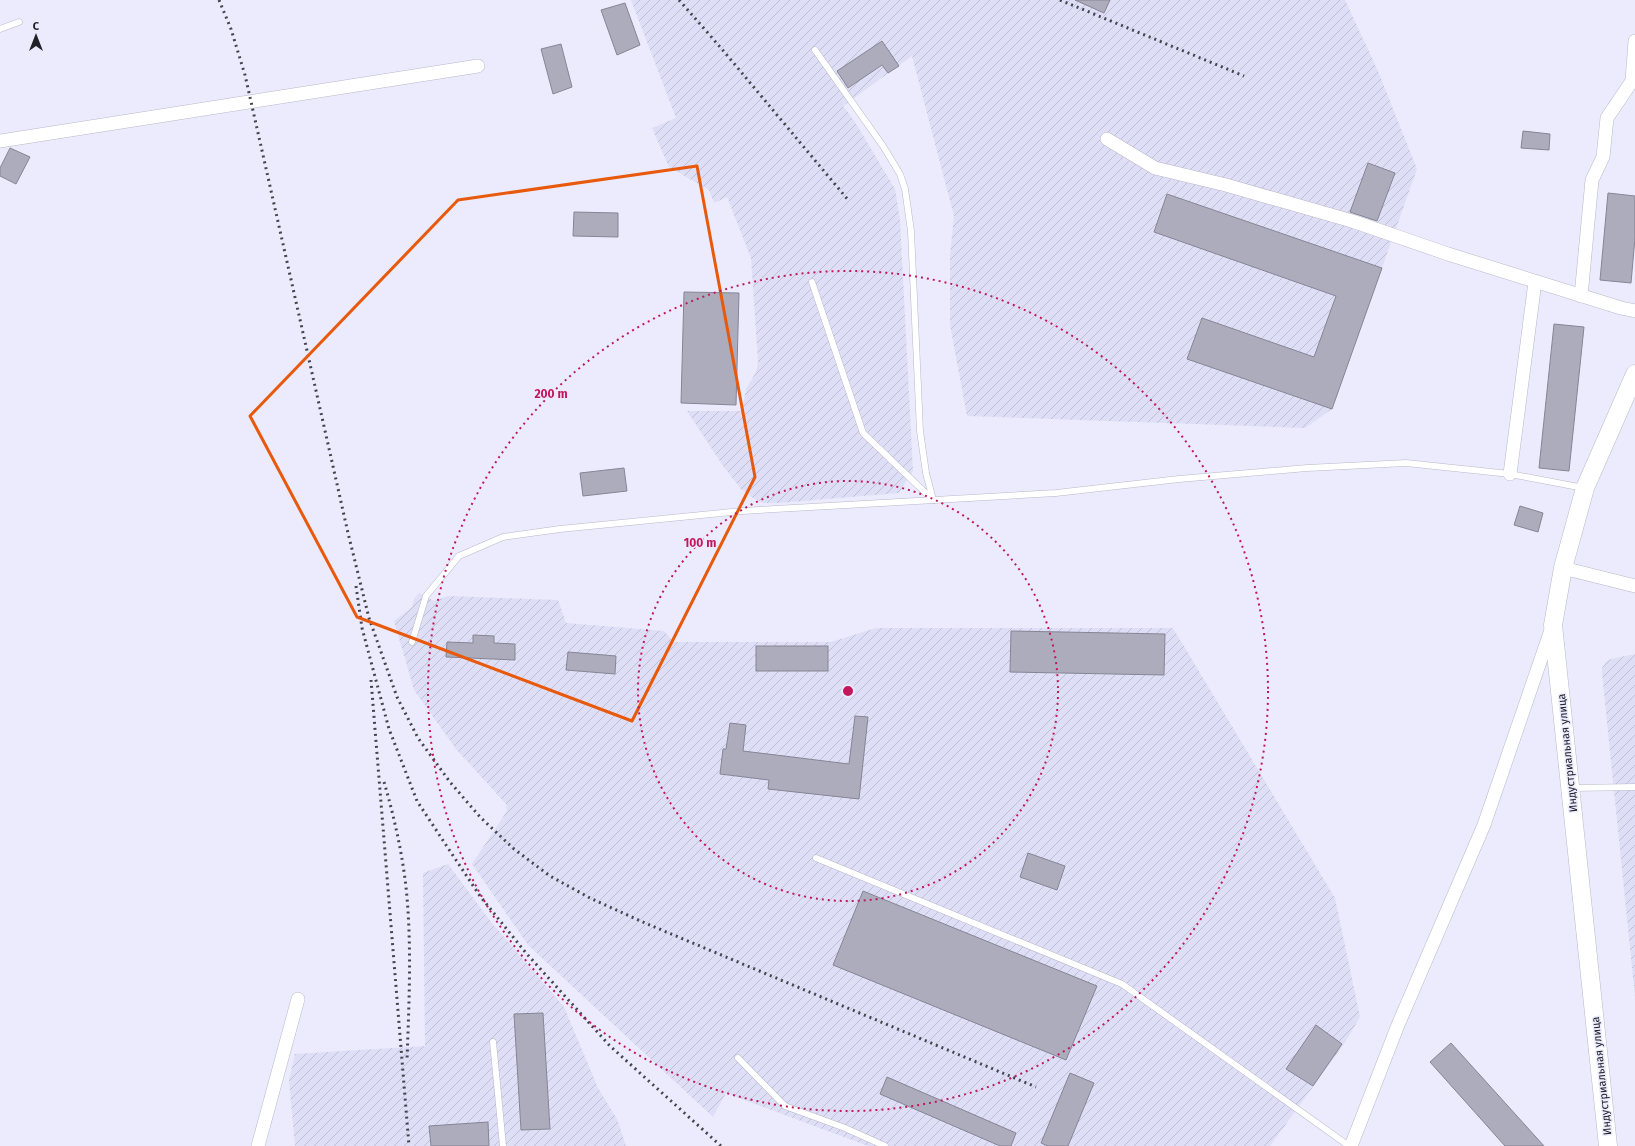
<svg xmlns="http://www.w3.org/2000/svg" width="1635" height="1146" font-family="'Fira Sans',sans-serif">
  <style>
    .industrial { fill: url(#industrial-furrows) }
    .building { fill: #acacbd; stroke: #858595 }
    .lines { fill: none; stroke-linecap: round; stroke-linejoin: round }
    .lane-casing { stroke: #b8b8c9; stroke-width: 7 }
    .street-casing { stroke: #b8b8c9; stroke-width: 14 }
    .secondary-casing { stroke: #b8b8c9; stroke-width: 19 }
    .lane { stroke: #fff; stroke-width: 6 }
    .street { stroke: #fff; stroke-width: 13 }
    .secondary { stroke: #fff; stroke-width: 18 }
    .rail { stroke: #45454e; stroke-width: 3; stroke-dasharray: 2 4; stroke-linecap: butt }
    .marked { fill: none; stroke: #e8590c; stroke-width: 3; stroke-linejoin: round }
    .ring { fill: none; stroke: #c2185b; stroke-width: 2; stroke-dasharray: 2 4 }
    .labels { text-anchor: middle; stroke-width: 3; stroke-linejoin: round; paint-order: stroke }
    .street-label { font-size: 11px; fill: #212128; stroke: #ebebfd }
    .centre { fill: #c2185b; stroke: #ebebfd; stroke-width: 2 }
    .ring-label { font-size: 12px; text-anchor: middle; font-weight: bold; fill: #c2185b; stroke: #ebebfd; stroke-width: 3; stroke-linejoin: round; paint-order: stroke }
  </style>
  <defs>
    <pattern id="industrial-furrows" width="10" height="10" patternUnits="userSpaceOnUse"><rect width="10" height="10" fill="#dedef7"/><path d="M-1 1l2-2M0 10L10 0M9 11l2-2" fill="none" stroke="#bebed4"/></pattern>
  </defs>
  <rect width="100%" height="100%" fill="#ebebfd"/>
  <g class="industrial">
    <path d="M631,0h714l33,71 39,98 -85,240 -27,19 -338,-12 -17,-91v-69l4,-40 -42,-160 -69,50 12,16 40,67 5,31 13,251 -14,22 -120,10h-16l-10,-5 -12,-9 -18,-23 -36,-55h55l4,-22 10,-17 2,-10 -7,-104 -24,-61 -13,6 -5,-13 -40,-23 -17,-39 24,-10z"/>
    <path d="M419,593l15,8 14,-5 110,4 8,23 98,8 10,11h157l45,-14h297l162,270 25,119 -16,27 -74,102h-402l-142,-53 -13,24 -185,-172 -56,-81 35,-53 -1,-7 -50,-55 -42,-59 -20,-69 18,-14 2,-8z"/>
    <path d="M1635,654v343l-33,-324v-5l4,-6 5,-3z"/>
    <path d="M448,864l43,58 73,85 34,81 19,31 9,27h-331l-6,-66 6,-26 130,-8 -2,-173z"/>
  </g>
  <g class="building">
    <path d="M1075,0h35l-6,13z"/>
    <path d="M625,3l15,42 -23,10 -16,-45z"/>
    <path d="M882,41l17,25 -11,7 -6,-8 -34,23 -11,-17z"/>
    <path d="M561,44l11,43 -19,7 -12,-45z"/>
    <path d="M1523,131l27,3 -1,16 -28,-2z"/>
    <path d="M10,148l20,9 -14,27 -16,-8v-8z"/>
    <path d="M1368,163l27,10 -18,48 -27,-9z"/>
    <path d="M1608,193l27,3v42l-4,45 -31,-3z"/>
    <path d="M1167,194l215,74 -50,141 -145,-50 15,-41 112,39 22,-61 -182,-64z"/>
    <path d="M574,212l44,1v24l-45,-1z"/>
    <path d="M684,292l55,1 -3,112 -55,-2z"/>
    <path d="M1554,324l30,3 -15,144 -30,-3z"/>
    <path d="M624,468l3,23 -44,5 -3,-23z"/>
    <path d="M1520,506l23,7 -5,19 -24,-7z"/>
    <path d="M1011,631l154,3 -1,41 -154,-3z"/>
    <path d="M473,635l21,1v7l21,1v16l-69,-3 1,-15 26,1z"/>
    <rect x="756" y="646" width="72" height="25"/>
    <path d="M568,652l48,4 -1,18 -49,-4z"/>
    <path d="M855,716l13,1 -9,82 -91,-10 1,-9 -49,-6 3,-25h3l4,-26 16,2 -3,26 106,13z"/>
    <path d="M1028,853l37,13 -8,24 -37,-13z"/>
    <path d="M863,891l234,95 -31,74 -233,-95z"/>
    <path d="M543,1013l7,116 -29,1 -7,-116z"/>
    <path d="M1316,1025l26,19 -29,42 -27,-17z"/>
    <path d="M1451,1043l93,103h-39l-75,-84z"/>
    <path d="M1070,1073l24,10 -26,63h-20l-7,-3z"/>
    <path d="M887,1077l129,56 -5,13h-11l-120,-52z"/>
    <path d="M488,1122l1,24h-58l-2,-20z"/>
  </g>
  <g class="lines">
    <defs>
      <g id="lane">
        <path d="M0,29l19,-7"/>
        <path d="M815,50l68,96 17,28 5,15 6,42 9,200 6,42 7,27"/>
        <path d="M812,282l51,151 70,67"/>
        <path d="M412,642l14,-46 33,-40 44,-19 57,-8 182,-18 314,-18 123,-14 128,-11 99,-5 104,11 74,14"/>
        <path d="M1572,788l63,-1"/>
        <path d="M816,858l306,126 227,162"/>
        <path d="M493,1042l10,104"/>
        <path d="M738,1058l47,48 60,22 40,18"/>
      </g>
      <g id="street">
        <path d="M1107,139l48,29 71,17 126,36 96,33 173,54 14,3"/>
        <path d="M0,141l478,-75"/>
        <path d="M1581,296l11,-116 11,-23 4,-39 25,-37 3,-40"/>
        <path d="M1510,474l25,-192"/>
        <path d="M1563,568l72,18"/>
        <path d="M258,1146l40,-147"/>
        <path d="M1351,1146l47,-121 86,-200 67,-195"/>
      </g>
      <path id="secondary" d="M1608,1146l-55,-521 10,-57 22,-80 50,-114"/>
    </defs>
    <use href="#lane" class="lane-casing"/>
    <use href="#street" class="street-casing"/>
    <use href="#secondary" class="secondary-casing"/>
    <use href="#lane" class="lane"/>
    <use href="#street" class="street"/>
    <use href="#secondary" class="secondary"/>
    <g class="rail">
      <path d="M219,0l12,29 14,46 103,458 21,85 28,79 21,41 32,44 30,35 34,32 36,27 40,22 55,25 391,164"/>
      <path d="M679,0l42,48 128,153"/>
      <path d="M1060,0l184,76"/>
      <path d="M356,586l6,42 27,101 28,72 31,47 32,48 46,57 84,93 111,100"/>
      <path d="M371,680l38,466"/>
      <path d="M384,782c10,34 18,70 22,105 6,57 3,116 1,173"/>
    </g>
  </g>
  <path class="marked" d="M697,166l58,311 -123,244 -275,-104 -107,-201 208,-216z"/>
  <g class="ring">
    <circle cx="848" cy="691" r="210"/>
    <circle cx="848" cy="691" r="420"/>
  </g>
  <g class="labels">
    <g class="street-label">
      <text transform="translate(1567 753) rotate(-96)" y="4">Индустриальная улица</text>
      <text transform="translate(1601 1076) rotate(-96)" y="4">Индустриальная улица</text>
    </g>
  </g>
  <circle cx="848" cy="691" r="6" class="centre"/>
  <g class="ring-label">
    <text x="551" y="398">200 m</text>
    <text x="700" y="547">100 m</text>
  </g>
  <g transform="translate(36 36)" stroke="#ebebfd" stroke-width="3" paint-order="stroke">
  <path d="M0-3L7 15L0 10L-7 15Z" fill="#212128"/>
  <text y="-6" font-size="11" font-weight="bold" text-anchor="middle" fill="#212128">С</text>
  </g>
</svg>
